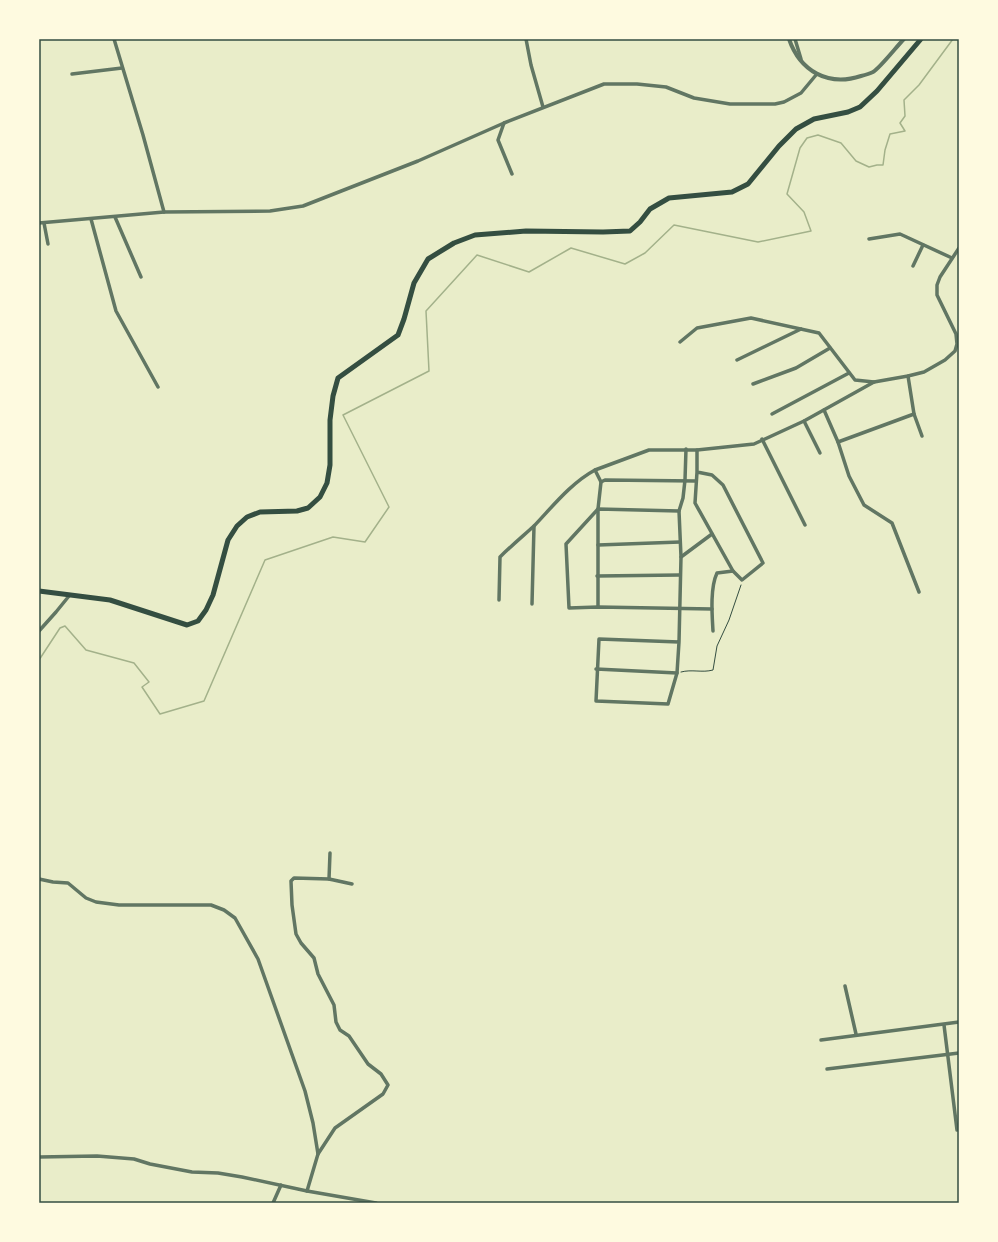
<svg xmlns="http://www.w3.org/2000/svg" width="998" height="1242" font-family="Inter,sans-serif">
  <style>
    .lines { fill: none; stroke-linecap: round; stroke-linejoin: round }
    .stream { stroke: #a3b18a; stroke-width: 1.5 }
    .path { stroke: #344e41; stroke-width: 1 }
    .minor { stroke: #617663; stroke-width: 3.5 }
    .tertiary { stroke: #617663; stroke-width: 4 }
    .primary { stroke: #344e41; stroke-width: 5 }
    .neatline { fill: none; stroke: #344e41; stroke-width: 1.5 }
  </style>
  <rect width="100%" height="100%" fill="#e9edc9"/>
  <g class="lines">
    <path class="stream" d="M39,660l21,-32 5,-2 21,24 48,13 15,19 -7,5 18,27 44,-13 61,-141 68,-23 32,5 24,-35 -46,-92 86,-44 -3,-60 51,-56 52,17 42,-24 54,16 20,-11 29,-28 84,17 53,-11 -7,-19 -17,-18 13,-46 7,-10 11,-3 23,8 15,18 13,6 8,-2h6l2,-15 5,-16 15,-3 -5,-8 5,-7 -1,-16 15,-15 34,-46"/>
    <path class="path" d="M681,672c11,-3 21,1 32,-2l4,-24 12,-26 12,-35"/>
    <g class="minor">
      <path d="M114,39l29,96 21,77"/>
      <path d="M526,39l5,26 12,42"/>
      <path d="M795,39l6,20"/>
      <path d="M72,74l50,-6"/>
      <path d="M504,123l-6,17 14,34"/>
      <path d="M115,217l26,60"/>
      <path d="M91,219l25,92 42,76"/>
      <path d="M39,223l125,-11 106,-1 33,-5 115,-45 86,-38 100,-39h33l29,3 28,11 36,6h45l9,-2 17,-9 15,-18"/>
      <path d="M44,223l4,21"/>
      <path d="M869,239l31,-5 52,24"/>
      <path d="M913,266l10,-21"/>
      <path d="M680,342l17,-14 54,-10 68,15 36,47 19,2"/>
      <path d="M737,360l64,-31"/>
      <path d="M908,376l6,38 8,22"/>
      <path d="M753,384l43,-16 34,-20"/>
      <path d="M824,410l14,32 11,34 15,29 28,18 27,69"/>
      <path d="M772,414l77,-41"/>
      <path d="M804,421l16,32"/>
      <path d="M762,439l43,86"/>
      <path d="M838,442l76,-28"/>
      <path d="M595,470l6,12 -3,27v98"/>
      <path d="M697,472l15,3 11,10 40,78 -21,17 -9,-9 -38,-68 2,-31v-22"/>
      <path d="M601,482l4,-2 91,1"/>
      <path d="M679,511l-81,-2 -32,35 3,64 29,-1 114,2"/>
      <path d="M598,545l82,-3"/>
      <path d="M681,557l31,-23"/>
      <path d="M597,576l83,-1"/>
      <path d="M499,600l1,-43c11,-11 23,-21 34,-31 19,-20 37,-43 61,-56l54,-20h48l57,-6 50,-23 70,-39 34,-6 16,-4 21,-12 10,-9 2,-7 -1,-10 -19,-39v-10l3,-8 19,-29"/>
      <path d="M532,604l2,-78"/>
      <path d="M39,631l17,-19 13,-16"/>
      <path d="M713,631c-1,-17 -3,-43 4,-58l16,-2"/>
      <path d="M679,642l-80,-3 -3,62 72,3 9,-31 2,-31 2,-85 -2,-46 4,-13 2,-18 1,-31"/>
      <path d="M596,669l81,4"/>
      <path d="M39,879l14,3 15,1 18,15 10,4 23,3h92l13,5 11,8 23,41 47,132 8,32 5,31 -11,37"/>
      <path d="M329,879l1,-26"/>
      <path d="M845,986l11,48"/>
      <path d="M944,1025l13,105"/>
      <path d="M821,1040l138,-18"/>
      <path d="M827,1069l132,-16"/>
      <path d="M318,1154l17,-26 48,-34 5,-9 -7,-11 -13,-10 -19,-28 -9,-6 -4,-8 -2,-17 -16,-31 -4,-16 -13,-15 -5,-9 -4,-29 -1,-24 3,-3 35,1 23,5"/>
      <path d="M39,1157l58,-1 37,3 16,5 42,8 26,1 24,4 65,14 69,12"/>
      <path d="M273,1203l8,-18"/>
    </g>
    <path class="tertiary" d="M789,39c11,32 39,48 72,37 4,-1 8,-2 12,-4 7,-4 24,-26 31,-33"/>
    <path class="primary" d="M39,591l71,9 77,25 11,-4 8,-11 7,-15 15,-55 9,-14 10,-9 13,-5 37,-1 11,-3 12,-11 7,-14 3,-18v-45l3,-24 5,-18 60,-43 6,-16 10,-36 14,-24 26,-16 21,-8 51,-4 77,1 27,-1 10,-9 10,-13 19,-11 63,-6 16,-8 31,-38 17,-17 18,-10 34,-7 12,-5 17,-16 44,-52"/>
  </g>
  <rect width="998" height="1242" fill="none" stroke="#fefae0" stroke-width="80"/>
  <rect x="40" y="40" width="918" height="1162" class="neatline"/>
</svg>
